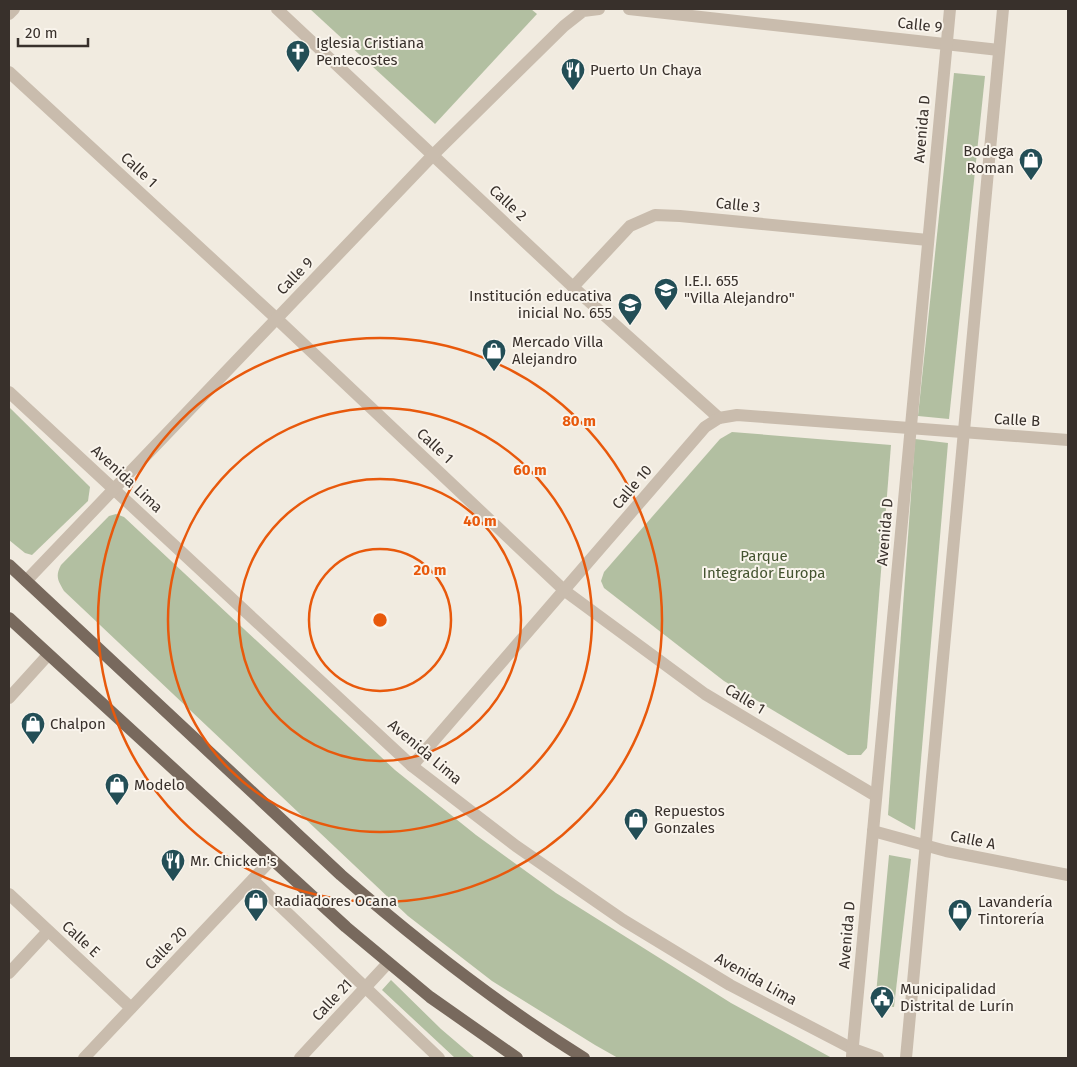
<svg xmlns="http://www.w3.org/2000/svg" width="1077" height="1067" font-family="'Fira Sans',sans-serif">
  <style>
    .green { fill: #b2bfa1 }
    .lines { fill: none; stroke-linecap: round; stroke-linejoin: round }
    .minor { stroke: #c9bcad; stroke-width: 12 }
    .major { stroke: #78695d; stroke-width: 12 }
    .ring { fill: none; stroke: #e8590c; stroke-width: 2.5 }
    .labels { text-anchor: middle; stroke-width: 4; stroke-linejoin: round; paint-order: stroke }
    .street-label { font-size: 15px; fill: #38302b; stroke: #f9f4ec }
    .poi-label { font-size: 15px; fill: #38302b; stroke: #f9f4ec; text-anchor: start }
    .park-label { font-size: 15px; fill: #445430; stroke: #f9f4ec }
    .centre { fill: #e8590c; stroke: #f9f4ec; stroke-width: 2.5 }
    .ring-label { font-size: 15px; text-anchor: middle; font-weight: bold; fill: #e8590c; stroke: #f9f4ec; stroke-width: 4; stroke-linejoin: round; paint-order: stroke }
  </style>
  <rect width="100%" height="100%" fill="#f1ebe0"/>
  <g class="green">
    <path d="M310,9h221l6,5 -102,110z"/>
    <path d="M954,73l31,3 -36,343 -31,-3z"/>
    <path d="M9,407l81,80 -2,14 -56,54 -7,-2 -16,-13z"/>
    <path d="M732,432l159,13 -24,303 -6,7h-13l-124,-74 -120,-93 -3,-7 3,-9 116,-133z"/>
    <path d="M915,439l33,4 -33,387 -27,-15z"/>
    <path d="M116,514l8,3 271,253 81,65 80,58 175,110 101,55h-214l-23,-13 -103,-64 -84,-65 -344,-325c-6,-10 -9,-15 -3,-26l48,-49z"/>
    <path d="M889,855l22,4 -17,148 -19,-2z"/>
    <path d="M391,980l50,49 34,29h-20l-73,-68z"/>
  </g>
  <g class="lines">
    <g class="minor">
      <path d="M277,9l296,278 146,131"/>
      <path d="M629,9l370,41"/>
      <path d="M9,14l5,-5"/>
      <path d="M9,72l268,247 288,272 140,103 171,102"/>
      <path d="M573,287l57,-61 25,-11 25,1 248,24"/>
      <path d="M9,392l403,374 104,80 107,74 107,65 123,64 25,9"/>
      <path d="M26,581l407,-426 131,-129 19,-15 16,-2"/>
      <path d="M9,698l39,-43"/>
      <path d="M412,766l293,-339 14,-9 18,-3 331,25"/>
      <path d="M873,831l73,20 122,24"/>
      <path d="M253,880l186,178"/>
      <path d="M9,894l122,114"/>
      <path d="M9,973l39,-42"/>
      <path d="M852,1056l98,-1047"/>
      <path d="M84,1058l187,-198"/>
      <path d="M300,1058l88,-95"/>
      <path d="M906,1058l97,-1049"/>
    </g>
    <g class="major">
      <path d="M9,565l332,310c77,67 156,129 243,183"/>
      <path d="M9,618l337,309 84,70 87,61"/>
    </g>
  </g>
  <g class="ring">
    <circle cx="380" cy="620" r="71"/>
    <circle cx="380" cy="620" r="141"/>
    <circle cx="380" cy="620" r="212"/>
    <circle cx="380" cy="620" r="282"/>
  </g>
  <defs>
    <symbol id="church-pin" viewBox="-11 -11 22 30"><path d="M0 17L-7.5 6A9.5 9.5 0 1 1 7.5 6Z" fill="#234e56" stroke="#f9f4ec"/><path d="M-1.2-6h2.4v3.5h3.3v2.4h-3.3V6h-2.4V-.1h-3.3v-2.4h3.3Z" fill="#fff"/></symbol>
    <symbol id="restaurant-pin" viewBox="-11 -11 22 30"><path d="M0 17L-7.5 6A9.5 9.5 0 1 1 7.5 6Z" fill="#234e56" stroke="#f9f4ec"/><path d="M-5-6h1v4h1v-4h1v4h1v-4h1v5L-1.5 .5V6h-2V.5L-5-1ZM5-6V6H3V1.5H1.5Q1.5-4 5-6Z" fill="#fff"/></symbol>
    <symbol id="shop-pin" viewBox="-11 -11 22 30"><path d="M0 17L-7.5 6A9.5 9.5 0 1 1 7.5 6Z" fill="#234e56" stroke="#f9f4ec"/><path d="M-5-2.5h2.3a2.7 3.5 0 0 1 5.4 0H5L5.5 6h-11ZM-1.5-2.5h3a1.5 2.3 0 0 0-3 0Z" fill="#fff"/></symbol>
    <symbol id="school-pin" viewBox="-11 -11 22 30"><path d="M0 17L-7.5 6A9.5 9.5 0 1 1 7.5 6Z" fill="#234e56" stroke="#f9f4ec"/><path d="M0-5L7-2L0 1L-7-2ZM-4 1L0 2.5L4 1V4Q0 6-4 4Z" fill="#fff"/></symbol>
    <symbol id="civic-pin" viewBox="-11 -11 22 30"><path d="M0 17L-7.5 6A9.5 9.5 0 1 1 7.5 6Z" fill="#234e56" stroke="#f9f4ec"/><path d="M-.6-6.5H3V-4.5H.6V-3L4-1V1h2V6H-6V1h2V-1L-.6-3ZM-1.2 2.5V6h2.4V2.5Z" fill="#fff"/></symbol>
  </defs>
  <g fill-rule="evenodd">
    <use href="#church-pin" x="284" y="38" width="28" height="38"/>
    <use href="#restaurant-pin" x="559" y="56" width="28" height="38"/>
    <use href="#shop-pin" x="1017" y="146" width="28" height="38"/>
    <use href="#school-pin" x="652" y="276" width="28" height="38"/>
    <use href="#school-pin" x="616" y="291" width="28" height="38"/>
    <use href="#shop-pin" x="480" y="337" width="28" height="38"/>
    <use href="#shop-pin" x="19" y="710" width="28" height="38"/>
    <use href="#shop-pin" x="103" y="771" width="28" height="38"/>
    <use href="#shop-pin" x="622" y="806" width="28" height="38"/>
    <use href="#restaurant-pin" x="159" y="847" width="28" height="38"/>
    <use href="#shop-pin" x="242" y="887" width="28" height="38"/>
    <use href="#shop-pin" x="946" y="897" width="28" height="38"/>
    <use href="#civic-pin" x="868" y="984" width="28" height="38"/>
  </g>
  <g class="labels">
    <g class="street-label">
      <text transform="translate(920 25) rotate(6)" y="5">Calle 9</text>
      <text transform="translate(922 129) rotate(-85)" y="5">Avenida D</text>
      <text transform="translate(139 170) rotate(43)" y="5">Calle 1</text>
      <text transform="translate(508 203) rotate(43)" y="5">Calle 2</text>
      <text transform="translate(738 205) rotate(6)" y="5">Calle 3</text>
      <text transform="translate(295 276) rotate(-46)" y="5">Calle 9</text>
      <text transform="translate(1017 420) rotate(3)" y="5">Calle B</text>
      <text transform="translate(435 446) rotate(43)" y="5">Calle 1</text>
      <text transform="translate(127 479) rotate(43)" y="5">Avenida Lima</text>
      <text transform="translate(632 487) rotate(-50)" y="5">Calle 10</text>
      <text transform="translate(885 532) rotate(-85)" y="5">Avenida D</text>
      <text transform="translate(745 699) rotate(31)" y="5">Calle 1</text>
      <text transform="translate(425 752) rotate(40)" y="5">Avenida Lima</text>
      <text transform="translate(973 840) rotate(11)" y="5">Calle A</text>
      <text transform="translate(847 935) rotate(-85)" y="5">Avenida D</text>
      <text transform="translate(81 939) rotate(43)" y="5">Calle E</text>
      <text transform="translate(166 948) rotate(-46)" y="5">Calle 20</text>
      <text transform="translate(756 979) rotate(29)" y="5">Avenida Lima</text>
      <text transform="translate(332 1000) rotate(-47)" y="5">Calle 21</text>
    </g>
    <g class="poi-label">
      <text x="316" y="48">Iglesia Cristiana<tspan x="316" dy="17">Pentecostes</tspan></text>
      <text x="590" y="75">Puerto Un Chaya</text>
      <text x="1014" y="156" text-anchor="end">Bodega<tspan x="1014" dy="17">Roman</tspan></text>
      <text x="684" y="286">I.E.I. 655<tspan x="684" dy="17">"Villa Alejandro"</tspan></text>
      <text x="612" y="301" text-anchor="end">Institución educativa<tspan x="612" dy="17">inicial No. 655</tspan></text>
      <text x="512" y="347">Mercado Villa<tspan x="512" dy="17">Alejandro</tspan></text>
      <text x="50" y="729">Chalpon</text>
      <text x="134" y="790">Modelo</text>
      <text x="654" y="816">Repuestos<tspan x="654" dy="17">Gonzales</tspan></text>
      <text x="190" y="866">Mr. Chicken's</text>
      <text x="274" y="906">Radiadores Ocana</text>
      <text x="978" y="907">Lavandería<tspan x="978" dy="17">Tintorería</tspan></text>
      <text x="900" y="994">Municipalidad<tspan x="900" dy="17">Distrital de Lurín</tspan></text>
    </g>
    <g class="park-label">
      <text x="764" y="561">Parque<tspan x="764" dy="17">Integrador Europa</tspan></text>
    </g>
  </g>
  <circle cx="380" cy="620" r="8" class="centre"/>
  <g class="ring-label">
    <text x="579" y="426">80 m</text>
    <text x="530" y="475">60 m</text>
    <text x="480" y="526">40 m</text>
    <text x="430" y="575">20 m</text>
  </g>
  <rect width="1077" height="1067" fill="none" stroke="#38302b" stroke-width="20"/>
  <path d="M18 38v8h70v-8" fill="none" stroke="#38302b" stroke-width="2.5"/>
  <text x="25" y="38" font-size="15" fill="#38302b" stroke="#f9f4ec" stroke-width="4" paint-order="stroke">20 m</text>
</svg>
